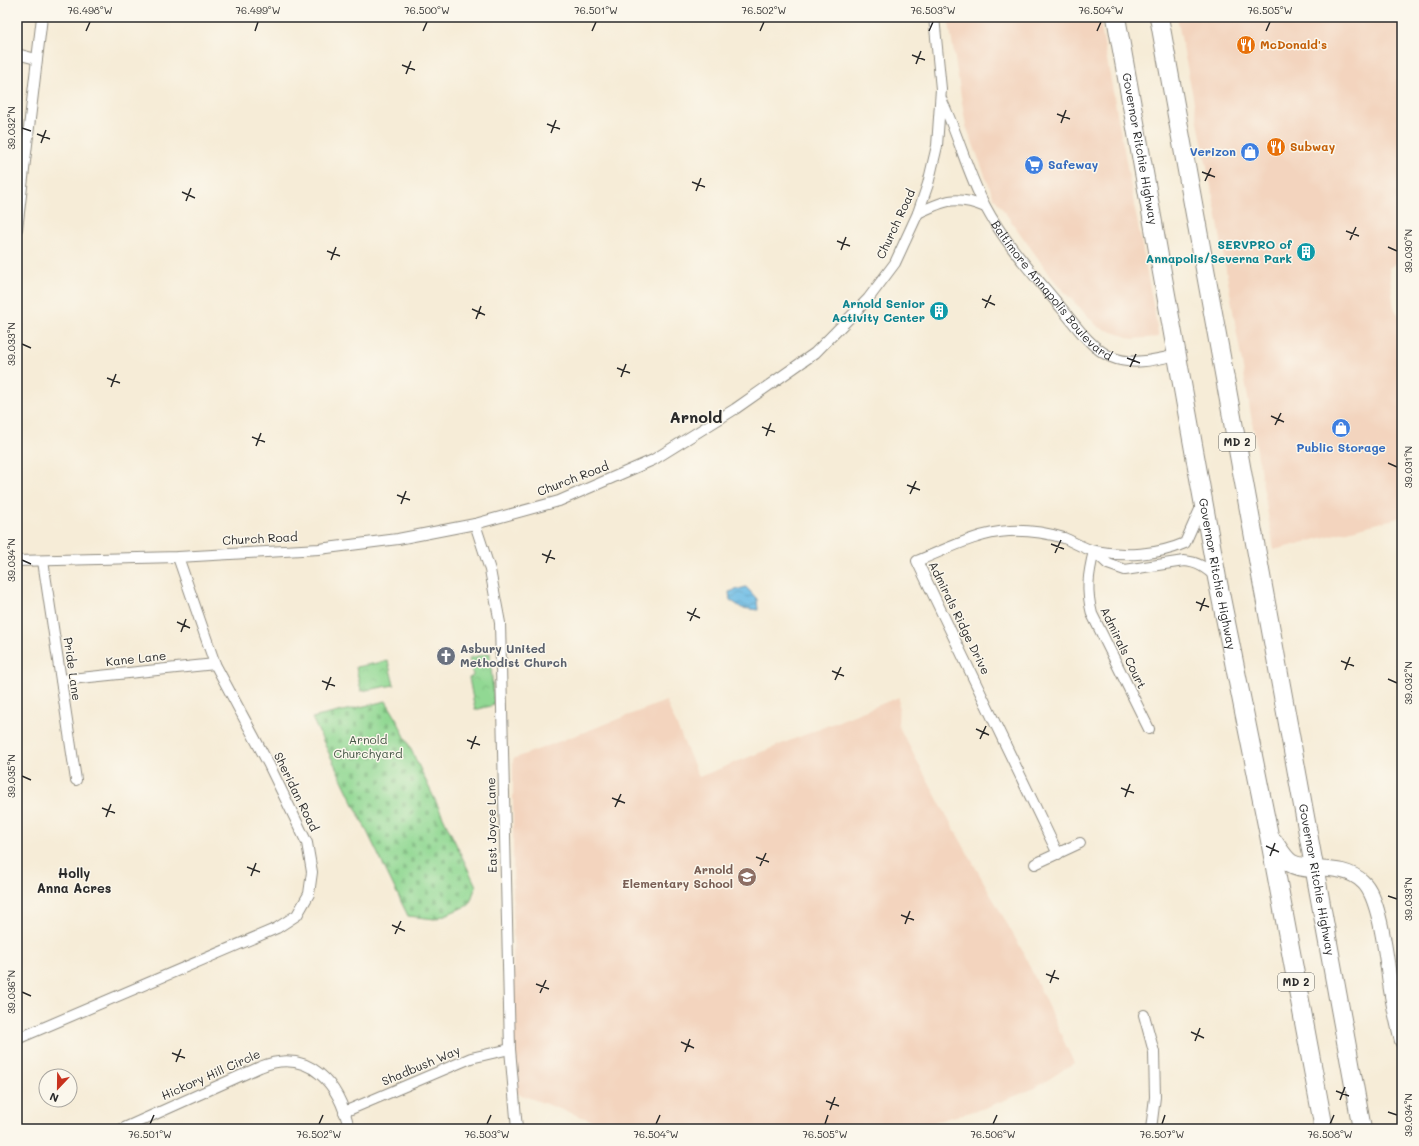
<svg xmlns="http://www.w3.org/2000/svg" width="1419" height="1146" font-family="Mali,sans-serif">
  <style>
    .built { fill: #f3d4be }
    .cemetery { fill: url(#cemetery-stones); stroke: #5e825f }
    .park { fill: url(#park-crowns); stroke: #5e825f }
    .water { fill: url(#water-waves); stroke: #4a7388 }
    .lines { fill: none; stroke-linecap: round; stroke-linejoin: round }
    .street-casing { stroke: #908c81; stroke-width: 12 }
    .secondary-casing { stroke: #908c81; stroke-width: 16 }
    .highway-casing { stroke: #908c81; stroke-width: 20 }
    .street { stroke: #fff; stroke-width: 10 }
    .secondary { stroke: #fff; stroke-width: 14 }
    .highway { stroke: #fff; stroke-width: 18 }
    .ticks { fill: none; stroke: #2b2b2b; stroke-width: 1.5 }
    .labels { text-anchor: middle; stroke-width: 3; stroke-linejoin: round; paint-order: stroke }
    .shield { fill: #fbf7ec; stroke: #696865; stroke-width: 1 }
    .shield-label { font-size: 11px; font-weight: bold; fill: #2b2b2b }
    .food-label { font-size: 12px; font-weight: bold; fill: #c56008; stroke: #fbf7ec; text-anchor: start }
    .street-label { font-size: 12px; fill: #2b2b2b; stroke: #fbf7ec }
    .shop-label { font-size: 12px; font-weight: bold; fill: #366cbe; stroke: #fbf7ec; text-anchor: end }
    .culture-label { font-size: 12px; font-weight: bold; fill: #0d838f; stroke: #fbf7ec; text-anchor: end }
    .worship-label { font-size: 12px; font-weight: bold; fill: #5b616d; stroke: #fbf7ec; text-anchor: start }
    .park-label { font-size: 12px; fill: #445645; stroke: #fbf7ec }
    .education-label { font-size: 12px; font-weight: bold; fill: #785e54; stroke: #fbf7ec; text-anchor: end }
    .neighbourhood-label { font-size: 13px; font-weight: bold; fill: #2b2b2b; stroke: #fbf7ec }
    .district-label { font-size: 16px; font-weight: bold; fill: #2b2b2b; stroke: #fbf7ec }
    .neatline { fill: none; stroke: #2b2b2b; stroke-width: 1.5 }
    .ticks-label { font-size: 10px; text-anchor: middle; fill: #2b2b2b }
  </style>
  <defs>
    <pattern id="cemetery-stones" width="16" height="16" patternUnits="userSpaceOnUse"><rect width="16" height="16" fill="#91d893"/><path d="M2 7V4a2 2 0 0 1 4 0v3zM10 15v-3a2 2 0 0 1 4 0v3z" fill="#7dba7f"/></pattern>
    <pattern id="park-crowns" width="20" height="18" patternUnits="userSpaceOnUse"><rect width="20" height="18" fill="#91d893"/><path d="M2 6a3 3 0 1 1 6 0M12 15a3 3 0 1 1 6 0" fill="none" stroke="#7dba7f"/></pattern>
    <pattern id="water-waves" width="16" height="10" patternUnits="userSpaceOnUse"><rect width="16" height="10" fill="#6abbe5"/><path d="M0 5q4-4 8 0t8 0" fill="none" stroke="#5798ba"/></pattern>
  </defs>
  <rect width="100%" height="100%" fill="#fbf7ec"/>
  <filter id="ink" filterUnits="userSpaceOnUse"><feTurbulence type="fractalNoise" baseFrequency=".025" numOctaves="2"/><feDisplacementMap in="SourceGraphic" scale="8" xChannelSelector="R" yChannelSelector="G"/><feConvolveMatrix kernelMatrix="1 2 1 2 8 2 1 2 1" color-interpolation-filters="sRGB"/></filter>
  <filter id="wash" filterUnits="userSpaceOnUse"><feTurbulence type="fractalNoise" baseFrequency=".012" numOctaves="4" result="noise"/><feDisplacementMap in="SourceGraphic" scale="16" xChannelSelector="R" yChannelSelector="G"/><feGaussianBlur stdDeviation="0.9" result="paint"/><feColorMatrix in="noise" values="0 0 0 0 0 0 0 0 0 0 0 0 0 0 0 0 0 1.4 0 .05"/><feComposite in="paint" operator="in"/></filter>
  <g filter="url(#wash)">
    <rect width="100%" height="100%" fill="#f6ecd7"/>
    <g class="built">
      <path d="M948,17h151l60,320 -26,2 -35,-12 -42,-44 -63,-87 -27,-70z"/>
      <path d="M1177,17h225v243l-13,8 5,41 8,9v199l-128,33 -57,-333z"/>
      <path d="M899,697l-1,28 41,77 84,150 51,111 -39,25 -50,20 -77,21h-282l-30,-7 -83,-30v-333l153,-58 33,76z"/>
    </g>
    <path class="cemetery" d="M386,701l9,15 81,170 -7,19 -34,14 -27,-3 -96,-198z"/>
    <g class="park">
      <path d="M490,653l4,52 -19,5 -6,-32 4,-2 -4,-18z"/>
      <path d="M388,661l6,24 -33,6 -5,-24z"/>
    </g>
    <path class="water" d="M746,587l11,12 1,11 -16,-2 -12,-8 -1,-8z"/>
  </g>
  <g filter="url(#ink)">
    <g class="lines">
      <defs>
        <g id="street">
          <path d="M17,54l19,5"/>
          <path id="s1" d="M941,99c17,35 26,73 44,107 20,38 51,71 78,104 13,16 28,38 48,47 21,9 44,3 65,-2"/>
          <path d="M918,213c27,-13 39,-18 67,-6"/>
          <path d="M17,229l25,-212"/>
          <path d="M475,524l15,46 10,53 10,426 7,80"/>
          <path d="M1094,551c-6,24 -8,39 -2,63l57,115"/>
          <path d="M1094,551l14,13 17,6 59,-9c14,1 22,7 32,16"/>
          <path d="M17,561l161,-4 141,-8 79,-10 77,-15 84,-23 94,-41 82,-51 80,-56 53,-54 27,-36 23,-50 10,-29 9,-38 4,-57 -7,-72"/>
          <path d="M43,561l33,219"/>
          <path d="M61,680l154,-16"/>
          <path d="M1058,854l-141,-293c28,-11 62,-29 92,-30 17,-1 38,2 55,7 10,4 20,11 31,13 29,6 63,4 90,-8l17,-38"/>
          <path d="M1035,864l45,-21"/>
          <path d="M1144,1015l10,37 1,45 -4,32"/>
          <path d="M17,1039l260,-111 20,-13 12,-21 3,-22 -5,-29 -38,-78 -54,-101 -37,-107"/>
          <path d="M344,1112l127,-54 39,-9"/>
          <path d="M122,1129l138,-62c49,-20 80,17 89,62"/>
        </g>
        <path id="secondary" d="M1314,868c17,1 36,1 49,14 18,16 24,83 28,108 3,18 7,35 11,51"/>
        <g id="highway">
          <path id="s2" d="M1116,17l101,561 52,257 55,294"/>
          <path id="s3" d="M1159,17l203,1112"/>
          <path d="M1273,841c14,20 14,26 41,27"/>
        </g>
      </defs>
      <use href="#street" class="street-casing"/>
      <use href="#secondary" class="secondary-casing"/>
      <use href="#highway" class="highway-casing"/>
      <use href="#street" class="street"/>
      <use href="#secondary" class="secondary"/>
      <use href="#highway" class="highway"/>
    </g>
  </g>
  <path class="ticks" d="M86,31l4,-9M255,31l3,-9M423,31l4,-9M592,31l4,-9M760,31l4,-9M929,31l4,-9M1097,31l4,-9M1266,31l4,-9M912,55l13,5M916,64l5,-13M402,65l13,5M406,74l5,-13M1057,114l13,5M1061,123l5,-13M547,124l13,5M22,128l9,3M551,133l5,-13M37,134l13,5M41,143l5,-13M1202,172l13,5M1205,181l6,-13M692,182l13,5M696,191l5,-13M182,192l13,6M186,201l5,-13M1346,231l13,5M1350,240l6,-13M837,241l13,5M1388,247l9,4M841,250l5,-13M327,251l13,5M331,260l5,-13M982,299l13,6M985,308l6,-13M472,309l13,6M476,319l5,-13M22,344l9,4M1127,358l13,5M1130,367l6,-13M617,368l13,5M621,377l5,-13M107,378l13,5M111,387l5,-13M1271,416l13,6M1275,425l6,-12M762,427l13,5M766,436l5,-13M252,437l13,5M256,446l5,-13M1388,463l9,4M907,485l13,5M910,494l6,-13M397,495l13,5M401,504l5,-13M1051,544l13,5M1055,553l6,-13M542,554l13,5M22,560l9,4M546,563l5,-13M1196,602l13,5M1200,611l5,-13M687,612l13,6M690,621l6,-13M177,622l13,6M181,632l5,-13M1341,661l13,5M1345,670l5,-13M832,671l12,5M1388,679l9,4M835,680l6,-13M322,681l13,5M326,690l5,-13M976,729l13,6M980,739l6,-13M467,740l13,5M471,749l5,-13M22,776l9,4M1121,788l13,5M1125,797l5,-13M612,798l13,5M615,807l6,-13M102,808l13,5M106,817l5,-13M1266,846l13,6M1270,856l5,-13M756,857l13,5M760,866l6,-13M247,867l13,5M251,876l5,-13M1388,896l9,3M901,915l13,5M905,924l5,-13M392,925l13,6M395,934l6,-13M1046,974l13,5M1050,983l5,-13M536,984l13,5M22,992l9,4M540,993l6,-13M1191,1032l13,6M1195,1041l5,-13M681,1042l13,6M685,1052l5,-13M172,1053l13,5M176,1062l5,-13M1336,1091l13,5M1340,1100l5,-13M826,1101l13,5M830,1110l5,-13M1388,1112l9,3M150,1124l4,-9M319,1124l4,-9M487,1124l4,-9M656,1124l4,-9M825,1124l3,-9M993,1124l4,-9M1162,1124l3,-9M1330,1124l4,-9"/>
  <defs>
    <symbol id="restaurant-disc" viewBox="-11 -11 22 22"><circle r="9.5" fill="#e8710a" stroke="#fbf7ec"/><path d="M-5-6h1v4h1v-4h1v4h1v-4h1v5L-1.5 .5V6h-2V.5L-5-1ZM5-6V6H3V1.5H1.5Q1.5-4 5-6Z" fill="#fff"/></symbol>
    <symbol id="shop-disc" viewBox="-11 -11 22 22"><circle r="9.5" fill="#3f7fe0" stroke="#fbf7ec"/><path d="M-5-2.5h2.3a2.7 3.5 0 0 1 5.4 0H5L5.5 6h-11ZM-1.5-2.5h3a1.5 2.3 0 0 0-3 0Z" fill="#fff"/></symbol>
    <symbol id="supermarket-disc" viewBox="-11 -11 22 22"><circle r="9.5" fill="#3f7fe0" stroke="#fbf7ec"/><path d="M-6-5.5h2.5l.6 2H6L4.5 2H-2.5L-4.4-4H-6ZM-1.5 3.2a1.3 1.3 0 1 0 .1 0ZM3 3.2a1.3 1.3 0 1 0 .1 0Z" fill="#fff"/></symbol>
    <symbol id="building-disc" viewBox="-11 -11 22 22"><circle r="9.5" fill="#0f9aa8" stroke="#fbf7ec"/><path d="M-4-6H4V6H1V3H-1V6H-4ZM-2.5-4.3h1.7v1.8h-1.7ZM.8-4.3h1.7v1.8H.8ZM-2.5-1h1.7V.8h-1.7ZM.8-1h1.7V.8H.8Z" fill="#fff"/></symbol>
    <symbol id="church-disc" viewBox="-11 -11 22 22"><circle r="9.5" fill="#6b7280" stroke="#fbf7ec"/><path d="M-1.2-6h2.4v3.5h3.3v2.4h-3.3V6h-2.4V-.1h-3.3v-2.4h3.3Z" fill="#fff"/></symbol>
    <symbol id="school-disc" viewBox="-11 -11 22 22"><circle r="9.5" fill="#8d6e63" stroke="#fbf7ec"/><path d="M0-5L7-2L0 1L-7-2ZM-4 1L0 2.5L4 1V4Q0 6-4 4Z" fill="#fff"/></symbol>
  </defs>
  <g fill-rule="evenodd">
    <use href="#restaurant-disc" x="1235" y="34" width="22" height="22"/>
    <use href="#restaurant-disc" x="1265" y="136" width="22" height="22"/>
    <use href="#shop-disc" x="1239" y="141" width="22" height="22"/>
    <use href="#supermarket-disc" x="1023" y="154" width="22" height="22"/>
    <use href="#building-disc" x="1295" y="241" width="22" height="22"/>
    <use href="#building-disc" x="928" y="300" width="22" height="22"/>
    <use href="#shop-disc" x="1330" y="417" width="22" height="22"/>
    <use href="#church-disc" x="435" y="645" width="22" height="22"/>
    <use href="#school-disc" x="736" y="866" width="22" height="22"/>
  </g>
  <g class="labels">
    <g class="shield">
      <rect x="1219" y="433" width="36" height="18" rx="3"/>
      <rect x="1278" y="973" width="36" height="18" rx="3"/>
    </g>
    <g class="shield-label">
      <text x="1237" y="446">MD 2</text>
      <text x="1296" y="986">MD 2</text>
    </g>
    <g class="food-label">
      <text x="1260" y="49">McDonald's</text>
      <text x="1290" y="151">Subway</text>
    </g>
    <g class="street-label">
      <text dy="4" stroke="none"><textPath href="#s2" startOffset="134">Governor Ritchie Highway</textPath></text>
      <text transform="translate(896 224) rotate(-65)" y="4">Church Road</text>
      <text dy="4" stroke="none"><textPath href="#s1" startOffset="224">Baltimore Annapolis Boulevard</textPath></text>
      <text transform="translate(573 479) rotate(-21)" y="4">Church Road</text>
      <text transform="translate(260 539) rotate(-3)" y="4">Church Road</text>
      <text dy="4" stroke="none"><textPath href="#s2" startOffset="566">Governor Ritchie Highway</textPath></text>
      <text transform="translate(959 618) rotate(64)" y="4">Admirals Ridge Drive</text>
      <text transform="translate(1123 648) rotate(64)" y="4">Admirals Court</text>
      <text transform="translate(136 659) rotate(-6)" y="4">Kane Lane</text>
      <text transform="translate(72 669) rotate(82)" y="4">Pride Lane</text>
      <text transform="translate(296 792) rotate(64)" y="4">Sheridan Road</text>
      <text transform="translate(492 825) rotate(-91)" y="4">East Joyce Lane</text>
      <text dy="4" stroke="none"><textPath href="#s3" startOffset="877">Governor Ritchie Highway</textPath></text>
      <text transform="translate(421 1066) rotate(-23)" y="4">Shadbush Way</text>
      <text transform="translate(211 1075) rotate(-24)" y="4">Hickory Hill Circle</text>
    </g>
    <g class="shop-label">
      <text x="1236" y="156">Verizon</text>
      <text x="1048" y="169" text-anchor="start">Safeway</text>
      <text x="1341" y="452" text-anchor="middle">Public Storage</text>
    </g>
    <g class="culture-label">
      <text x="1292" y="249">SERVPRO of<tspan x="1292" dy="14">Annapolis/Severna Park</tspan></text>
      <text x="925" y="308">Arnold Senior<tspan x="925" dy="14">Activity Center</tspan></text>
    </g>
    <g class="worship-label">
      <text x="460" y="653">Asbury United<tspan x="460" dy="14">Methodist Church</tspan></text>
    </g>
    <g class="park-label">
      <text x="368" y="744">Arnold<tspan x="368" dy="14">Churchyard</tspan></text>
    </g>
    <g class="education-label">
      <text x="733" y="874">Arnold<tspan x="733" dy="14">Elementary School</tspan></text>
    </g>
    <g class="neighbourhood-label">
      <text x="74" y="878">Holly<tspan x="74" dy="15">Anna Acres</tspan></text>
    </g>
    <g class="district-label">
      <text x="696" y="423">Arnold</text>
    </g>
  </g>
  <rect width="1419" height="1146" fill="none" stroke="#fbf7ec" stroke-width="44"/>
  <g transform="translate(58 1088) rotate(202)"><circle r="19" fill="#fbf7ec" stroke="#a8a59f"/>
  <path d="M0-3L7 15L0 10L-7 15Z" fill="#c8321e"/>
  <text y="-6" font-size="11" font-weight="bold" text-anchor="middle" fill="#2b2b2b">N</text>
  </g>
  <rect x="22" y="22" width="1375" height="1102" class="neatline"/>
  <g class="ticks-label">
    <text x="90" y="14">76.498°W</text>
    <text x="258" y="14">76.499°W</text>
    <text x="427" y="14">76.500°W</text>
    <text x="596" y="14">76.501°W</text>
    <text x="764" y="14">76.502°W</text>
    <text x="933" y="14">76.503°W</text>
    <text x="1101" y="14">76.504°W</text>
    <text x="1270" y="14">76.505°W</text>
    <text transform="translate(11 128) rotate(-90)" y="4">39.032°N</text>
    <text transform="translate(1408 251) rotate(-90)" y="4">39.030°N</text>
    <text transform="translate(11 344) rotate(-90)" y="4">39.033°N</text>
    <text transform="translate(1408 467) rotate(-90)" y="4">39.031°N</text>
    <text transform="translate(11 560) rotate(-90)" y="4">39.034°N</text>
    <text transform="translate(1408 683) rotate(-90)" y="4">39.032°N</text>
    <text transform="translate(11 776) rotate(-90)" y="4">39.035°N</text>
    <text transform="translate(1408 899) rotate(-90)" y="4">39.033°N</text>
    <text transform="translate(11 992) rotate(-90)" y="4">39.036°N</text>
    <text transform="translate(1408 1115) rotate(-90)" y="4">39.034°N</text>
    <text x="150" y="1138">76.501°W</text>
    <text x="319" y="1138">76.502°W</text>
    <text x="487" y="1138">76.503°W</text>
    <text x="656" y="1138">76.504°W</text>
    <text x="825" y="1138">76.505°W</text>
    <text x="993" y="1138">76.506°W</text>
    <text x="1162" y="1138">76.507°W</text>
    <text x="1330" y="1138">76.508°W</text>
  </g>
</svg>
